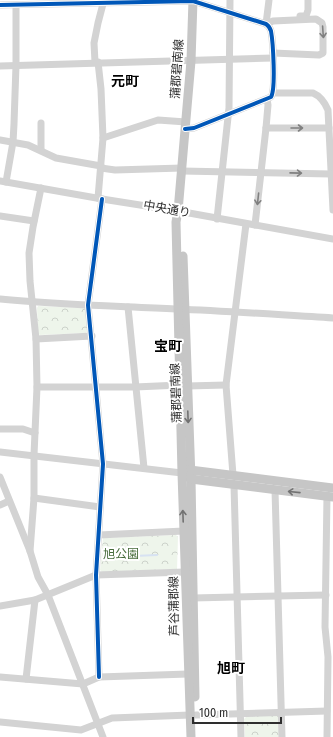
<svg xmlns="http://www.w3.org/2000/svg" width="333" height="737" font-family="'Fira Sans Condensed','Noto Sans JP',sans-serif">
  <style>
    .forest { fill: url(#forest-crowns) }
    .lines { fill: none; stroke-linecap: round; stroke-linejoin: round }
    .stream { stroke: #d7e2f2; stroke-width: 2 }
    .minor { stroke: #d3d3d3; stroke-width: 7 }
    .major { stroke: #c6c6c6; stroke-width: 9 }
    .cycleway-casing { stroke: #fff; stroke-width: 6 }
    .cycleway { stroke: #0057b8; stroke-width: 4 }
    .oneway { stroke: #808080 }
    .oneway2 { stroke: #727272 }
    .labels { text-anchor: middle; stroke-width: 4; stroke-linejoin: round; paint-order: stroke }
    .street-label { font-size: 12px; fill: #2e2e2e; stroke: #fff }
    .park-label { font-size: 12px; fill: #466b3a; stroke: #fff }
    .quarter-label { font-size: 14px; font-weight: bold; fill: #000; stroke: #fff }
  </style>
  <defs>
    <pattern id="forest-crowns" width="20" height="18" patternUnits="userSpaceOnUse"><rect width="20" height="18" fill="#eef5eb"/><path d="M2 6a3 3 0 1 1 6 0M12 15a3 3 0 1 1 6 0" fill="none" stroke="#ccd2ca"/></pattern>
  </defs>
  <rect width="100%" height="100%" fill="#fff"/>
  <g class="forest">
    <path d="M38,306l47,2 3,23 -2,2 -46,2 -2,-1 -1,-26z"/>
    <path d="M176,535l2,2 -1,32 -75,3 -2,-2 3,-32z"/>
    <path d="M278,714l1,23h-34l-1,-18 2,-2z"/>
  </g>
  <g class="lines">
    <g class="stream">
      <path d="M107,548l8,9 4,-1"/>
      <path d="M134,556l23,-1"/>
    </g>
    <g class="minor">
      <path d="M0,5l193,-4 73,23c3,2 4,4 5,7 2,11 5,58 0,66l-77,31 -9,1"/>
      <path d="M300,16h6l2,-6v-10"/>
      <path d="M266,24l7,-3 43,-2 6,4 1,4v26l-4,2 -46,-2"/>
      <path d="M266,24l3,-24"/>
      <path d="M95,62l-1,-19 4,-20 6,-23"/>
      <path d="M98,62l3,27 2,49 -5,60"/>
      <path d="M0,66l273,-8"/>
      <path d="M274,93h39c7,3 12,10 15,17l5,100"/>
      <path d="M41,123v27"/>
      <path d="M266,128h63"/>
      <path d="M103,138l55,-18 28,2"/>
      <path d="M0,140l28,5 28,13 45,8"/>
      <path d="M101,168l14,2 67,-2"/>
      <path d="M182,171l149,3"/>
      <path d="M0,181l102,18 76,12 155,28"/>
      <path d="M6,182l7,-40 1,-18 2,-59v-60"/>
      <path d="M0,216l34,5"/>
      <path d="M217,219l12,-111 1,-108"/>
      <path d="M255,225l11,-97 2,-23 -1,-6"/>
      <path d="M0,299c58,6 117,7 176,10 52,2 105,6 157,9"/>
      <path d="M128,307l16,161"/>
      <path d="M36,339l56,-3"/>
      <path d="M187,386l39,-1"/>
      <path d="M37,387h98l45,-2"/>
      <path d="M0,429h23l12,4"/>
      <path d="M0,452l182,21"/>
      <path d="M233,475l-7,-90 20,-161"/>
      <path d="M0,477l30,74 8,26 10,18 55,142"/>
      <path d="M234,485l7,252"/>
      <path d="M275,490l7,247"/>
      <path d="M34,498l66,9"/>
      <path d="M0,505l9,-4"/>
      <path d="M99,535l85,-4"/>
      <path d="M30,551l4,-53v-43l3,-68 -1,-48 -6,-58 -1,-28 4,-26 8,-39"/>
      <path d="M193,598l133,-3"/>
      <path d="M0,606l35,-6 61,-25 89,-3"/>
      <path d="M0,677l83,7 16,-7 89,-3"/>
      <path d="M99,677l-3,-102 7,-111 -15,-159 14,-106"/>
      <path d="M26,679l9,-79"/>
      <path d="M196,715l131,-4"/>
      <path d="M0,722l81,8 31,-12 78,-3"/>
      <path d="M327,737l1,-80 -3,-30 2,-131"/>
    </g>
    <g class="major">
      <path d="M183,256l8,223 4,218"/>
      <path d="M185,472l5,-2 143,18"/>
      <path d="M186,476l5,3 142,18"/>
      <path d="M191,737l-9,-264 -6,-251 2,-11 13,-150 2,-61"/>
    </g>
    <defs>
      <g id="cycleway">
        <path d="M0,5l193,-4 73,23c3,2 4,4 5,7 2,11 5,58 0,66l-77,31 -9,1"/>
        <path d="M99,677l-3,-102 7,-111 -15,-159 14,-106"/>
      </g>
    </defs>
    <use href="#cycleway" class="cycleway-casing"/>
    <use href="#cycleway" class="cycleway"/>
  </g>
  <defs><path id="oneway-shaft" d="M-6 0H5M1.5-3L5.5 0L1.5 3" fill="none" stroke-width="1.6" stroke-linecap="round" stroke-linejoin="round"/></defs>
  <g class="oneway">
    <use href="#oneway-shaft" transform="translate(323 32) rotate(86)"/>
    <use href="#oneway-shaft" transform="translate(297 128)"/>
    <use href="#oneway-shaft" transform="translate(296 173) rotate(1)"/>
    <use href="#oneway-shaft" transform="translate(258 199) rotate(96)"/>
  </g>
  <g class="oneway2">
    <use href="#oneway-shaft" transform="translate(188 417) rotate(88)"/>
    <use href="#oneway-shaft" transform="translate(294 492) rotate(-174)"/>
    <use href="#oneway-shaft" transform="translate(183 516) rotate(-92)"/>
  </g>
  <g class="labels">
    <g class="street-label">
      <text transform="translate(177 69) rotate(-86)" y="4">蒲郡碧南線</text>
      <text transform="translate(167 209) rotate(10)" y="4">中央通り</text>
      <text transform="translate(176 393) rotate(-92)" y="4">蒲郡碧南線</text>
      <text transform="translate(174 606) rotate(-91)" y="4">芦谷蒲郡線</text>
    </g>
    <g class="park-label">
      <text x="121" y="558">旭公園</text>
    </g>
    <g class="quarter-label">
      <text x="125" y="86">元町</text>
      <text x="168" y="351">宝町</text>
      <text x="231" y="673">旭町</text>
    </g>
  </g>
  <path d="M193 717v6h88v-6" fill="none" stroke="#2e2e2e" stroke-width="2"/>
  <text x="199" y="717" font-size="12" fill="#2e2e2e" stroke="#ffffff" stroke-width="3" paint-order="stroke">100 m</text>
</svg>
